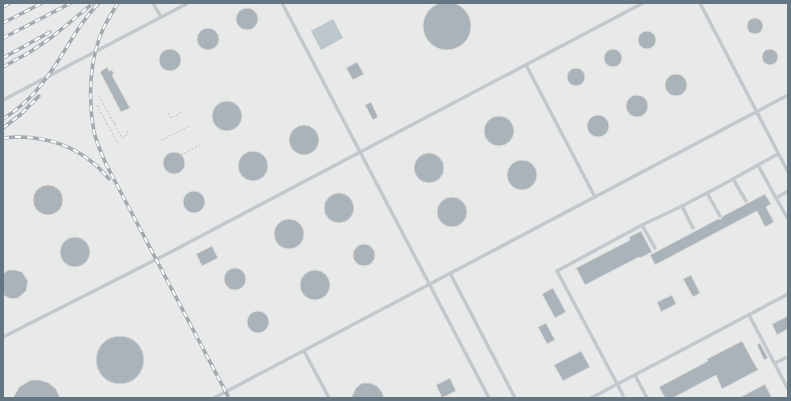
<svg xmlns="http://www.w3.org/2000/svg" width="791" height="401" font-family="'DM Sans',sans-serif">
  <style>
    .built { fill: #e8e9e9 }
    .water { fill: #bbc7cb }
    .building { fill: #aab3b9; stroke: #dcdcda }
    .lines { fill: none; stroke-linecap: round; stroke-linejoin: round }
    .path { stroke: #bbbfc2; stroke-width: 1; stroke-dasharray: 2 2; stroke-linecap: butt }
    .lane { stroke: #c3c8cc; stroke-width: 3.5 }
    .rail-casing { stroke: #a2aab0; stroke-width: 3.5 }
    .rail { stroke: #fff; stroke-width: 2; stroke-dasharray: 6; stroke-linecap: butt }
  </style>
  <rect width="100%" height="100%" fill="#fafaf8"/>
  <rect class="built" x="3" y="3" width="785" height="395"/>
  <path class="water" d="M333,19l10,19 -22,12 -10,-19z"/>
  <g class="building">
    <circle cx="447" cy="26" r="24"/>
    <circle cx="247" cy="19" r="11"/>
    <circle cx="755" cy="26" r="8"/>
    <circle cx="208" cy="39" r="11"/>
    <circle cx="647" cy="40" r="9"/>
    <circle cx="613" cy="58" r="9"/>
    <circle cx="770" cy="57" r="8"/>
    <circle cx="170" cy="60" r="11"/>
    <path d="M357,62l7,12 -11,6 -7,-12z"/>
    <path d="M107,67l2,4 3,-1 2,4 -2,1 18,33 -9,4 -21,-40z"/>
    <circle cx="576" cy="77" r="9"/>
    <circle cx="676" cy="85" r="11"/>
    <circle cx="637" cy="106" r="11"/>
    <circle cx="227" cy="116" r="15"/>
    <path d="M371,102l7,15 -5,3 -8,-15z"/>
    <circle cx="598" cy="126" r="11"/>
    <circle cx="499" cy="131" r="15"/>
    <circle cx="304" cy="140" r="15"/>
    <circle cx="253" cy="166" r="15"/>
    <circle cx="174" cy="163" r="11"/>
    <circle cx="429" cy="168" r="15"/>
    <circle cx="522" cy="175" r="15"/>
    <circle cx="48" cy="200" r="15"/>
    <circle cx="194" cy="202" r="11"/>
    <circle cx="339" cy="208" r="15"/>
    <path d="M765,194l6,10 -5,3 8,15 -9,5 -8,-16 -102,54 -5,-10 68,-36h3l2,-3z"/>
    <circle cx="452" cy="212" r="15"/>
    <circle cx="289" cy="234" r="15"/>
    <path d="M641,231l11,21 -12,6 -1,-1 -54,28 -9,-17 54,-28 -1,-3z"/>
    <circle cx="75" cy="252" r="15"/>
    <circle cx="364" cy="255" r="11"/>
    <path d="M212,246l6,12 -16,8 -6,-12z"/>
    <circle cx="235" cy="279" r="11"/>
    <path d="M8,270h7l7,2 6,9 -2,10 -8,7 -7,1 -8,-4v-21z"/>
    <circle cx="315" cy="285" r="15"/>
    <path d="M691,275l9,18 -7,4 -10,-18z"/>
    <path d="M553,288l13,24 -11,6 -13,-24z"/>
    <path d="M672,295l4,9 -15,8 -4,-10z"/>
    <circle cx="258" cy="322" r="11"/>
    <path d="M788,316v13l-11,6 -5,-11z"/>
    <path d="M546,323l9,17 -8,4 -9,-17z"/>
    <circle cx="120" cy="360" r="24"/>
    <path d="M742,341l16,29 -36,19 -6,-14 -43,23h-8l-6,-11 49,-26 -1,-2z"/>
    <path d="M760,343l8,15 -4,2 -7,-15z"/>
    <path d="M581,351l9,16 -27,14 -9,-16z"/>
    <path d="M450,378l6,13 -14,7 -6,-13z"/>
    <path d="M31,380h9l9,3 7,6 4,9h-47l6,-11z"/>
    <path d="M362,383h8l7,3 5,6 2,6h-33l5,-10z"/>
    <path d="M765,384l7,14h-33z"/>
  </g>
  <g class="lines">
    <g class="path">
      <path d="M99,96l23,42 6,-4 -2,-4"/>
      <path d="M97,105l20,37"/>
      <path d="M168,113l3,5 11,-6"/>
      <path d="M115,122l1,4"/>
      <path d="M106,123l1,3"/>
      <path d="M162,140l27,-14"/>
      <path d="M181,155l19,-10"/>
    </g>
    <g class="lane">
      <path d="M153,3l8,14"/>
      <path d="M282,3l207,395"/>
      <path d="M700,3l88,169"/>
      <path d="M526,65l69,132"/>
      <path d="M3,100l185,-97"/>
      <path d="M788,191l-12,7 12,21"/>
      <path d="M776,198l-18,-33 20,-11"/>
      <path d="M746,201l-13,-22 25,-14"/>
      <path d="M720,216l-13,-23 26,-14"/>
      <path d="M693,228l-11,-22 25,-13"/>
      <path d="M655,248l-13,-23 40,-19"/>
      <path d="M450,273l65,125"/>
      <path d="M749,315l39,74"/>
      <path d="M3,337l162,-82 478,-252"/>
      <path d="M304,351l25,47"/>
      <path d="M775,363l13,-6"/>
      <path d="M635,375l12,23"/>
      <path d="M623,395l-66,-124 85,-46"/>
      <path d="M214,398l574,-303"/>
      <path d="M591,398l197,-104"/>
    </g>
    <defs>
      <g id="rail">
        <path d="M118,3c-5,8 -10,16 -14,24 -15,31 -16,72 -10,105 3,12 8,23 13,34l122,232"/>
        <path d="M3,7l7,-4"/>
        <path d="M3,23l39,-20"/>
        <path d="M3,38l68,-35"/>
        <path d="M3,58l47,-26"/>
        <path d="M3,67l27,-15 22,-15 40,-33"/>
        <path d="M3,119c16,-10 30,-23 41,-38 20,-25 32,-55 55,-78"/>
        <path d="M3,128l17,-13 19,-19"/>
        <path d="M3,138c41,-5 80,9 106,41"/>
      </g>
    </defs>
    <use href="#rail" class="rail-casing"/>
    <use href="#rail" class="rail"/>
  </g>
  <rect width="791" height="401" fill="none" stroke="#657683" stroke-width="8"/>
</svg>
